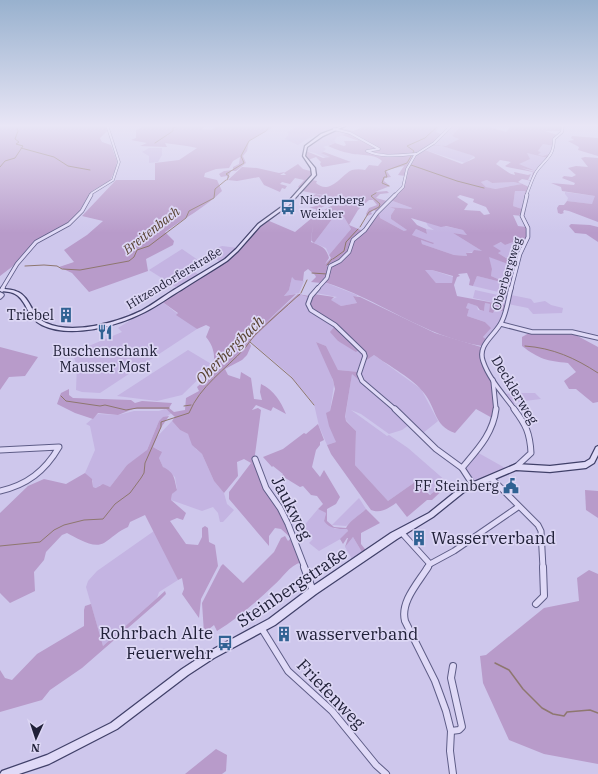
<svg xmlns="http://www.w3.org/2000/svg" width="598" height="774" font-family="'IBM Plex Serif',serif">
  <style>
    .farmland { fill: #c4b4e2 }
    .green { fill: #b89bca; fill-rule: evenodd }
    .lines { fill: none; stroke-linecap: round; stroke-linejoin: round }
    .stream-far1 { stroke: #8e776f; stroke-width: 1 }
    .stream { stroke: #8e776f; stroke-width: 1.5 }
    .minor-far4-casing { stroke: #5e5d87; stroke-width: 3 }
    .minor-far3-casing { stroke: #5e5d87; stroke-width: 4.5 }
    .minor-far2-casing { stroke: #5e5d87; stroke-width: 5.5 }
    .minor-far1-casing { stroke: #5e5d87; stroke-width: 7 }
    .minor-casing { stroke: #5e5d87; stroke-width: 8 }
    .secondary-casing { stroke: #404069; stroke-width: 2.5 }
    .minor-far4 { stroke: #e0daf7; stroke-width: 2 }
    .minor-far3 { stroke: #e0daf7; stroke-width: 3 }
    .minor-far2 { stroke: #e0daf7; stroke-width: 3.5 }
    .minor-far1 { stroke: #e0daf7; stroke-width: 5 }
    .minor { stroke: #e0daf7; stroke-width: 6 }
    .secondary { fill: #e0daf7; fill-rule: evenodd }
    .labels { text-anchor: middle; stroke-width: 3.5; stroke-linejoin: round; paint-order: stroke }
    .far-poi-label { font-size: 12px; fill: #202038; stroke: #dcd6f4; text-anchor: start }
    .far-street-label { font-size: 12px; fill: #202038; stroke: #dcd6f4 }
    .far-water-label { font-size: 13px; font-style: italic; fill: #574130; stroke: #dcd6f4 }
    .poi-label { font-size: 14px; fill: #202038; stroke: #dcd6f4; text-anchor: end }
    .street-label { font-size: 14px; fill: #202038; stroke: #dcd6f4 }
    .water-label { font-size: 15px; font-style: italic; fill: #574130; stroke: #dcd6f4 }
    .near-street-label { font-size: 17px; fill: #202038; stroke: #dcd6f4 }
    .near-poi-label { font-size: 17px; fill: #202038; stroke: #dcd6f4; text-anchor: start }
  </style>
  <rect width="100%" height="100%" fill="#cec7ec"/>
  <g class="farmland">
    <path d="M299,125h31l5,1 -3,3 -25,10 -9,6 -13,-6 4,-5 -2,-2z"/>
    <path d="M453,126l6,3 -7,7 7,3 -13,8 29,9 -10,7 -40,-13 10,-5h-2z"/>
    <path d="M331,131l18,2 -12,4 -3,4 2,1 -1,1 -12,4 3,2 -4,4 9,4 -5,1 -11,-5 -9,-2 9,-11h4z"/>
    <path d="M543,144l11,2 -4,7 -7,4 5,1 -12,13 -18,-7 9,-11 11,2 3,-3 -3,-1z"/>
    <path d="M149,148h13v7l-4,7 -9,1v-7l-7,-4z"/>
    <path d="M487,180l5,3 22,-1 9,2 -29,5 -8,-2 -5,-5z"/>
    <path d="M515,191h10l-3,18 -9,-3z"/>
    <path d="M565,192l30,4v4l-3,4 -25,-3 1,-3 -3,-4z"/>
    <path d="M390,200l22,8 -1,1 -20,-2 4,2 -4,6v4l16,11 -3,1 -24,-13 -1,-5z"/>
    <path d="M336,214l8,3 7,12 -22,26 -3,-7 -12,-5z"/>
    <path d="M426,222l37,8 5,5 -15,-2 29,18 -16,2 1,3 -13,-1 -32,-11 -1,-4 13,3 -22,-8 4,-6 11,5 -1,-5 8,1 -6,-4z"/>
    <path d="M502,242l3,3 8,-3 8,5 -3,12 -12,-1 -8,-5 -6,-7z"/>
    <path d="M222,246l16,2 -17,14 -13,-7 6,-6z"/>
    <path d="M182,249l16,11 -11,7 11,7 -22,13 -27,-17z"/>
    <path d="M488,256l28,11 -4,18 -21,-9 1,-7z"/>
    <path d="M424,270h8l21,7 -1,6h-16z"/>
    <path d="M477,276l20,5 12,7 -2,6 -34,-8z"/>
    <path d="M292,277l12,4 -5,12 -15,3 5,-6z"/>
    <path d="M324,282l33,13v1h-4l4,7 -16,3 -11,-6 7,-3 -21,-4z"/>
    <path d="M475,290l32,7 -2,8 -32,-7z"/>
    <path d="M300,295l8,2 27,29 3,15 21,9 5,5 -5,17 -21,-2 -12,-24 -10,-4 14,28 4,15 -4,26 6,31 -9,3 -8,-19 -5,-22 -24,-29 -40,-34z"/>
    <path d="M511,295l20,4 3,4 11,-2 6,4 12,3 -1,5 -29,1 -5,-6 -20,-4z"/>
    <path d="M161,301l36,28 -97,64 -18,-1 -6,-2 1,-25 -5,-12 50,-21 -4,-4z"/>
    <path d="M468,303l9,3 1,4 6,1 1,-8 5,1 -1,8 14,-1 -3,12 -14,16 -3,-2 7,-9 -5,-6 -18,-6 2,-7 -3,-1z"/>
    <path d="M188,350l25,15 -31,30 -25,6 -40,-5z"/>
    <path d="M374,355l47,34 17,32 -15,12 -15,-16 -48,-41 4,-14z"/>
    <path d="M352,373l58,51 -8,6 -13,4 -28,-20 -10,-4 36,26 2,-1 19,13 39,34 -15,13 -17,-13 -27,19 -33,-36 1,-34 -11,-12z"/>
    <path d="M518,393h17l6,6 -25,3 -3,3 -8,-11z"/>
    <path d="M165,409l7,4 -13,8 -13,31 -19,13 -17,22 -10,-2 -3,3 -4,-1v-6l-8,-8 10,-23 -5,-24 -4,-2 12,-10 20,1 16,-4h25z"/>
    <path d="M172,421l8,9 8,4 8,15 6,5 12,27 10,12 3,11 7,6 -11,12h-3l-2,-9 -5,-6 -11,4 -31,-11 1,-6 5,-5 -2,-12 -12,-10 -4,-9 2,-7 -8,-4 3,-9z"/>
    <path d="M475,451l32,18 -29,12h-6l-10,-15z"/>
    <path d="M359,498l7,11 -20,17 -14,-1z"/>
    <path d="M318,509l8,4 -2,8 11,8h12l1,2 -4,6 -25,14 -10,-8 4,-4 -11,-11z"/>
    <path d="M154,531l24,49 -19,12 -2,6 -54,48 -17,-59 2,-6 9,-10z"/>
    <path d="M353,537l9,15 -10,7 -7,-12z"/>
  </g>
  <g class="green">
    <path d="M0,125h106l1,6 -7,7 2,4 9,3 6,16 -1,7 -6,13 -18,10 -15,24 -11,9 -28,15 -25,27 -13,10z"/>
    <path d="M146,125h61l-5,4 9,1 8,-5h55c-7,9 -15,8 -25,16l-2,10 -4,5 3,7 -10,8h-5l-4,9v-4l-6,1 -2,-3 5,-3 9,-1v-3l6,-3 1,-7 -7,4 -4,7 -13,1 -11,4 -1,4 13,3 5,11c-16,16 -39,28 -57,41l9,9 -1,4 -27,14 2,12 -59,21 -17,-19 -13,-6 15,-5 -10,-12 23,-15 16,-14 -21,-5 34,-36h39v-17l24,-3 18,-12c-13,-3 -18,-3 -32,-5l2,4 -27,-1 7,-3 -16,-3 5,-2v-8z"/>
    <path d="M368,125l12,3 3,-3h57l-4,7 5,2 -9,10 -19,10 2,1 -9,14 -1,7 -7,-1 6,-9 -18,4 5,7 -6,1 -1,3 6,5 -15,6 12,-1 2,2 -9,1 -4,4 11,3 -10,11 -3,-2 -3,2 1,2 -5,2 -1,-2 3,-6 8,-3 -4,-5h-4l-11,10 -9,15 14,6 -10,9 -3,10 -10,10 -13,6 2,2 -3,10 -5,5 -10,-1 5,-5 -1,-2 -7,-6 -4,3 -1,9 -8,-1 -3,-3 -3,13 -5,6 12,-2 -36,34 38,-34 11,2 -1,4v-3l-7,-2 -5,3 -47,44 2,4 -4,9 -5,5 -17,9 3,6 12,4 1,-7 10,6 3,21 8,1 -2,-8 1,-8c13,6 20,18 25,30l-13,-7 -2,4 -15,-6 -4,5 6,-2 3,2 -7,52 11,27 15,22 22,51c-14,4 -18,15 -29,24 -17,16 -36,33 -56,45l-3,-6 -10,8 -2,-30 19,-37 2,-2 20,19 31,-31 7,-14 4,-2 3,5 3,-3 -10,-9 -6,-1 -6,8v10l-40,-47v-7l22,-29 -7,-4 -7,3 1,14 -14,17 -10,-12 -12,-27 -10,-9 -4,-11 -8,-4 -8,-9 3,-4 -9,-8h-33l-15,6 -20,-2 -5,6 -18,-6 -18,-9 4,-11 8,-4v6l4,3 58,2 4,3 7,-2 30,2 -3,5 5,4 11,-2 1,-12 13,-7 -2,-4c18,-15 23,-33 9,-50l4,-10 -4,-2 -9,4 -21,-14 2,-2 -17,-12 68,-42 26,-29 12,-10 28,12 18,-15 3,-8 -7,-1 10,-3 -1,-7 -6,-2 4,-2 12,3 1,7 -11,5 6,1 11,-6 3,-6 -36,-7 10,-11 5,1 -1,2c14,13 26,-9 36,-13 4,-1 9,-1 13,0l4,-5 9,1 4,-5c-8,-8 -23,-5 -33,-8 -7,-1 -14,-4 -21,-7l7,-3 9,3 2,-1 -2,-4h15l-17,-6 7,-2c-18,-6 -21,5 -33,6l27,-13 -1,2 11,3zM336,214l8,3 7,12 -22,26 2,3 -6,6 4,-6c-3,-11 -8,-12 -18,-16l2,-18 -2,16 3,3z"/>
    <path d="M452,125h31l23,7 4,-5 -7,-2c9,0 12,1 21,1l-1,-1h39v6h-17l12,4 -5,4 2,7 -11,-2 -5,7 3,1 -3,3 5,1 6,-2 -1,4 -21,-5 3,6 -11,5 17,7 -15,-3 14,4 -3,9 -10,-2 -4,3 11,5 -5,15 1,-11h-10l-2,15 9,3 -1,5 -2,1 3,1 -9,-1 5,11 8,1 1,12 -6,8 -8,-5 -8,3 -4,-3 -8,4 8,5 -3,2 8,5h3v-3l9,4 -2,5h-3l3,3 -27,-10 3,12 -1,7 21,9 -4,9h-2l3,-7 -12,-6 -20,-5 -4,10 -4,-1 1,-5 -3,-7 -9,1 2,2 -3,1 -3,8 3,11 48,9 -2,6h-9l-1,2 -4,-1 1,-8 -5,-1 -1,8 -4,-1 -3,-4 -9,-3 -2,5 3,1 -2,7 18,6 6,6 -8,9 3,2 -4,7c-57,-9 -105,-48 -158,-64l7,-15 18,-15 5,-11 13,-12 10,-15 2,-1 1,5 24,13 3,-1 -16,-11v-4l4,-6 -5,-2 21,2 1,-1 -22,-8 13,-13 4,-18 8,-13 18,-11 13,1 13,-7 -7,-3 7,-8 -6,-2 -7,6zM439,145l35,11 1,2 -13,6 -37,-14 7,-4zM500,160l11,2 -6,4 2,1 26,5 -2,8h-3l3,-6 -3,1 -14,-3 1,3c-7,-1 -12,-7 -19,-11zM487,180l5,3 22,-1 8,2 -27,5 -9,-2 -5,-5zM460,195l14,4 -1,3 13,5 4,7 -6,1 -4,-4 -16,-1 4,-6 -11,-7zM411,218l30,9 5,-1 17,4 4,5 -14,-2 29,18 -8,-1 -2,3h-6l1,3 -13,-1 -32,-11 -1,-4 12,4 1,-1 -22,-8 4,-6 11,5 -1,-5 -9,-4zM425,270h7l21,6 -1,7h-16z"/>
    <path d="M572,136l26,2v18l-20,-6 1,-3 -11,-6 6,-1 -3,-2z"/>
    <path d="M306,151l17,7 7,-1 -9,-4 3,-1 27,10 -29,5 -2,-3 1,-2 -5,-5 -8,3 -3,-6z"/>
    <path d="M585,157l13,1v64l-29,-11 -5,-1 -1,2 1,1 -3,1 -3,-1 -1,-5 2,-3h5l3,-4 25,3 3,-8 -33,-5 -1,-4 -10,-4 23,2 1,-2 -13,-5 2,-2 8,1 4,-2 -8,-7 8,-2 12,1 -7,-9z"/>
    <path d="M298,164l5,5 11,3 -14,17 -2,-2 6,-7 -9,-2 -5,6 -8,-2 -2,2 7,2 -2,3 -3,-1 -2,4 -16,-7 -5,-8 -22,4 -9,-1 14,-13 15,1 22,5 6,-1 -5,3h6l-2,-2z"/>
    <path d="M571,224l19,1 8,2v15l-12,-8 -11,-1 -6,-7z"/>
    <path d="M314,294l20,3 -3,3 10,6 16,-3 -4,-7 7,1 75,36 46,14 -1,6 13,34 1,32 -18,-10 -21,24c-22,-8 -18,-24 -31,-40 -10,-14 -35,-27 -50,-38l-10,7 2,-9 -29,-27 -23,-14 -5,-10z"/>
    <path d="M335,326l24,24 -3,2 -18,-11 -8,-9z"/>
    <path d="M529,333l12,1 31,-1 26,14v55l-5,1 -17,-14h-7l-5,-8 12,-9 -8,-9c-21,-2 -29,-4 -46,-17v-9z"/>
    <path d="M316,342l10,4 12,24 21,2v8l-7,-6 -7,43 1,4 10,10 -1,34 33,36 27,-19 15,13 17,-13 2,2 -17,16h-5l-20,17 -11,-14c-7,5 -15,11 -25,7l-40,-56 -4,-9 9,-3 -7,-16 -3,-13 4,-2 5,-22 -2,-9z"/>
    <path d="M0,347l38,10 -13,19 -16,1 -9,13z"/>
    <path d="M169,416l-9,13 -7,18 9,5 -3,6 4,9c12,6 11,11 14,23l-5,4 -1,6 15,13 -3,7 -6,-2 -7,3 16,23 12,1 4,-8v-9l3,-2 3,2 1,14 6,3 3,21 -17,33 -2,19 -17,-24 2,-5 -2,-11 -4,2 -33,-65 -15,7 -2,5c-10,4 -16,11 -24,16 -11,6 -27,-5 -37,-10l-5,2 -16,17 -2,8 -10,12 1,19 -25,12 -10,-10v-80l28,-27 16,-7 22,5 19,-11 7,6 1,8 3,1 7,-4 7,3 17,-22 20,-15 12,-29 4,-4z"/>
    <path d="M318,424l6,16 -4,2v3l-4,5 -4,17 8,10 4,-7 16,27 -4,7 -9,5v12l7,6 12,1c3,-7 14,-13 20,-19l14,14 -19,10v11l7,9 -14,9 -2,-3 10,-7 -9,-15 -8,10 3,-9h-1l-4,6 -3,-5 8,-8 -1,-2c-10,0 -17,0 -23,-8l2,-8 -8,-4 5,-5 -6,-8 -6,-1 -8,-9 -3,1 -18,-11 1,-2 -10,-8 -1,1 -9,-10 20,-8 21,-16 2,1z"/>
    <path d="M585,490l13,1v27l-12,-8z"/>
    <path d="M589,570l9,4v190l-54,-10 -35,-14 -26,-57 -3,-27 6,-1 58,-47 35,-7 -2,-23z"/>
    <path d="M165,591l1,3 -7,7 -77,67 -32,22 -8,10 -42,12v-42l5,8 7,2 25,-26 47,-28v-16l1,-4 6,-2 12,42z"/>
    <path d="M216,749l11,6 -1,16 -4,3h-37z"/>
  </g>
  <g class="lines">
    <g class="stream-far1">
      <path d="M155,143l18,-12v-3l7,-3"/>
      <path d="M21,148l33,9 14,9 22,4"/>
      <path d="M411,165l46,16 27,7"/>
      <path d="M0,167l5,-6 10,-3 8,-12 -7,-2 3,-2 -4,-3 3,-8 -2,-6"/>
      <path d="M227,180l2,-4 -3,-2 18,-11 -3,-7 8,-15 17,-10 3,-4"/>
      <path d="M389,186l-7,-3 2,-6h3l-2,-6 22,-8 7,-12 -7,-5 18,-8 14,-13"/>
      <path d="M360,227l9,-15 10,-5 1,-3 -9,-8 5,-3"/>
      <path d="M333,259l11,-8 2,-9 12,-13"/>
      <path d="M327,265l5,-6"/>
      <path d="M25,266l19,-1 13,1 5,3 18,1 49,-9 5,-4 3,-7 12,-4 37,-28 3,-7 25,-13 1,-9 11,-9"/>
      <path d="M312,273l15,1"/>
      <path d="M301,293l6,-13"/>
      <path d="M250,342l42,36 22,27"/>
      <path d="M525,346c28,2 50,12 73,27"/>
      <path d="M61,396l5,5 34,5 5,-1 21,5 11,-2h32"/>
      <path d="M184,406l7,-1"/>
      <path d="M0,546l40,-4 14,-12 10,-5 20,-5 19,-1 12,-15 15,-11 11,-15 3,-5 1,-10 16,-36v-5l28,-9c11,-27 36,-43 56,-65 3,-4 6,-8 9,-12 15,-15 31,-28 46,-42"/>
    </g>
    <path class="stream" d="M495,663l14,7 14,19 19,19 11,6 11,2 3,-4 23,-2 8,3"/>
    <defs>
      <g id="minor-far4">
        <path d="M334,129l16,4 29,16 -12,2c15,7 33,4 49,3"/>
        <path d="M90,196l2,-3 21,-13 6,-18 -12,-37"/>
        <path d="M394,196l9,-9 4,-18 8,-14 19,-12 18,-18"/>
        <path d="M526,196c3,-7 6,-17 10,-24 9,-13 18,-15 18,-33l8,-7 1,-7"/>
      </g>
      <g id="minor-far3">
        <path d="M2,289l15,-25 19,-22 33,-18 13,-13 9,-16"/>
        <path d="M317,289l10,-11 3,-12 10,-5 9,-9 4,-12 12,-10 12,-17 18,-18"/>
        <path d="M511,289l9,-35 8,-17v-9l-6,-12 5,-21"/>
      </g>
      <g id="minor-far2">
        <path d="M318,288l-7,8 -3,8 3,6 24,15 29,28 1,3 -6,18 3,7 34,29"/>
        <path d="M511,288c-3,11 -4,23 -9,33 -6,14 -25,23 -19,40 6,18 21,34 32,49"/>
        <path d="M2,290l1,-2"/>
        <path d="M0,294l2,1 -2,2"/>
        <path d="M501,324l31,8h40l26,6"/>
        <path d="M493,380l3,30"/>
      </g>
      <g id="minor-far1">
        <path d="M395,409l41,40 26,19"/>
        <path d="M514,409c12,16 16,24 17,44l-15,14"/>
        <path d="M0,450l59,-3c-14,24 -32,38 -59,44"/>
        <path d="M255,459l11,29 14,20 8,16 17,44"/>
        <path d="M491,478l47,47 3,6 2,37"/>
        <path d="M473,485l-11,-17c15,-18 31,-34 34,-59"/>
        <path d="M401,532l29,32"/>
        <path d="M427,568l3,-4 24,-13 64,-44"/>
      </g>
      <g id="minor">
        <path d="M304,567l9,24"/>
        <path d="M428,567c-10,16 -28,35 -23,54l30,60 11,30 5,20 -1,20 3,23"/>
        <path d="M536,604l8,-8 -1,-29"/>
        <path d="M262,629l26,42 44,40 44,54 10,9"/>
        <path d="M451,731l8,-1 3,-3 -11,-49 2,-12"/>
      </g>
      <g id="secondary">
        <path d="M345,125h2l-24,11 -16,11 -2,9 10,12 1,7 -27,30 -29,21 -22,25 -11,10c-15,10 -31,19 -46,29 -12,7 -24,16 -36,22 -27,14 -74,27 -103,13 -15,-7 -15,-25 -27,-31 -5,-3 -10,-2 -15,-3v-2c6,0 12,0 18,3 13,6 13,24 28,31 26,12 70,0 95,-12 13,-7 24,-16 36,-23 16,-10 32,-19 48,-29l11,-10 22,-25 29,-21 25,-28 -1,-7 -8,-12 2,-10 16,-12z"/>
        <path d="M598,446v9l-4,8 -8,5 -36,4 -34,-2 -52,22 -31,25 -36,22 -81,55 -41,31 -61,33 -26,17 -71,54 -68,35 -30,10h-19l2,-3 45,-16 64,-32 71,-54 26,-17 61,-33 41,-31 81,-55 38,-20 31,-25 56,-24 34,2 35,-4 5,-3 6,-12z"/>
      </g>
    </defs>
    <use href="#minor-far4" class="minor-far4-casing"/>
    <use href="#minor-far3" class="minor-far3-casing"/>
    <use href="#minor-far2" class="minor-far2-casing"/>
    <use href="#minor-far1" class="minor-far1-casing"/>
    <use href="#minor" class="minor-casing"/>
    <use href="#secondary" class="secondary-casing"/>
    <use href="#minor-far4" class="minor-far4"/>
    <use href="#minor-far3" class="minor-far3"/>
    <use href="#minor-far2" class="minor-far2"/>
    <use href="#minor-far1" class="minor-far1"/>
    <use href="#minor" class="minor"/>
    <use href="#secondary" class="secondary"/>
  </g>
  <linearGradient id="sky" x2="0" y2="1"><stop stop-color="#98b1ce"/><stop offset="0.54" stop-color="#e9e6f6"/><stop offset="1" stop-color="#e9e6f6" stop-opacity="0"/></linearGradient>
  <rect width="598" height="233" fill="url(#sky)"/>
  <defs>
    <symbol id="bus-bare" viewBox="-9 -9 18 18"><path d="M-5-6H5V4H4V6H2V4H-2V6H-4V4H-5ZM-3.5-4V0h7V-4ZM-3.5 1.2v1.5H-2V1.2ZM2 1.2v1.5H3.5V1.2Z" fill="#306293" stroke="#dcd6f4" stroke-width="2.5" paint-order="stroke"/></symbol>
    <symbol id="building-bare" viewBox="-9 -9 18 18"><path d="M-4-6H4V6H1V3H-1V6H-4ZM-2.5-4.3h1.7v1.8h-1.7ZM.8-4.3h1.7v1.8H.8ZM-2.5-1h1.7V.8h-1.7ZM.8-1h1.7V.8H.8Z" fill="#306293" stroke="#dcd6f4" stroke-width="2.5" paint-order="stroke"/></symbol>
    <symbol id="restaurant-bare" viewBox="-9 -9 18 18"><path d="M-5-6h1v4h1v-4h1v4h1v-4h1v5L-1.5 .5V6h-2V.5L-5-1ZM5-6V6H3V1.5H1.5Q1.5-4 5-6Z" fill="#306293" stroke="#dcd6f4" stroke-width="2.5" paint-order="stroke"/></symbol>
    <symbol id="civic-bare" viewBox="-9 -9 18 18"><path d="M-.6-6.5H3V-4.5H.6V-3L4-1V1h2V6H-6V1h2V-1L-.6-3ZM-1.2 2.5V6h2.4V2.5Z" fill="#306293" stroke="#dcd6f4" stroke-width="2.5" paint-order="stroke"/></symbol>
  </defs>
  <g fill-rule="evenodd">
    <use href="#bus-bare" x="277" y="196" width="22" height="22"/>
    <use href="#building-bare" x="55" y="304" width="22" height="22"/>
    <use href="#restaurant-bare" x="94" y="321" width="22" height="22"/>
    <use href="#civic-bare" x="500" y="475" width="22" height="22"/>
    <use href="#building-bare" x="408" y="527" width="22" height="22"/>
    <use href="#building-bare" x="273" y="623" width="22" height="22"/>
    <use href="#bus-bare" x="214" y="632" width="22" height="22"/>
  </g>
  <g class="labels">
    <g class="far-poi-label">
      <text x="300" y="204">Niederberg<tspan x="300" dy="14">Weixler</tspan></text>
    </g>
    <g class="far-street-label">
      <text transform="translate(507 274) rotate(-73)" y="4">Oberbergweg</text>
      <text transform="translate(174 278) rotate(-31)" y="4">Hitzendorferstraße</text>
    </g>
    <g class="far-water-label">
      <text transform="translate(151 230) rotate(-38)" y="5">Breitenbach</text>
    </g>
    <g class="poi-label">
      <text x="54" y="320">Triebel</text>
      <text x="105" y="356" text-anchor="middle">Buschenschank<tspan x="105" dy="16">Mausser Most</tspan></text>
      <text x="499" y="491">FF Steinberg</text>
    </g>
    <g class="street-label">
      <text transform="translate(515 390) rotate(59)" y="5">Decklerweg</text>
    </g>
    <g class="water-label">
      <text transform="translate(230 350) rotate(-45)" y="5">Oberbergbach</text>
    </g>
    <g class="near-street-label">
      <text transform="translate(292 508) rotate(63)" y="6">Jaukweg</text>
      <text transform="translate(292 587) rotate(-34)" y="6">Steinbergstraße</text>
      <text transform="translate(331 694) rotate(46)" y="6">Friefenweg</text>
    </g>
    <g class="near-poi-label">
      <text x="431" y="544">Wasserverband</text>
      <text x="213" y="639" text-anchor="end">Rohrbach Alte<tspan x="213" dy="20">Feuerwehr</tspan></text>
      <text x="296" y="640">wasserverband</text>
    </g>
  </g>
  <g transform="translate(36 738) rotate(183)" stroke="#dcd6f4" stroke-width="3" paint-order="stroke">
  <path d="M0-3L7 15L0 10L-7 15Z" fill="#202038"/>
  <text y="-6" font-size="11" font-weight="bold" text-anchor="middle" fill="#202038">N</text>
  </g>
</svg>
